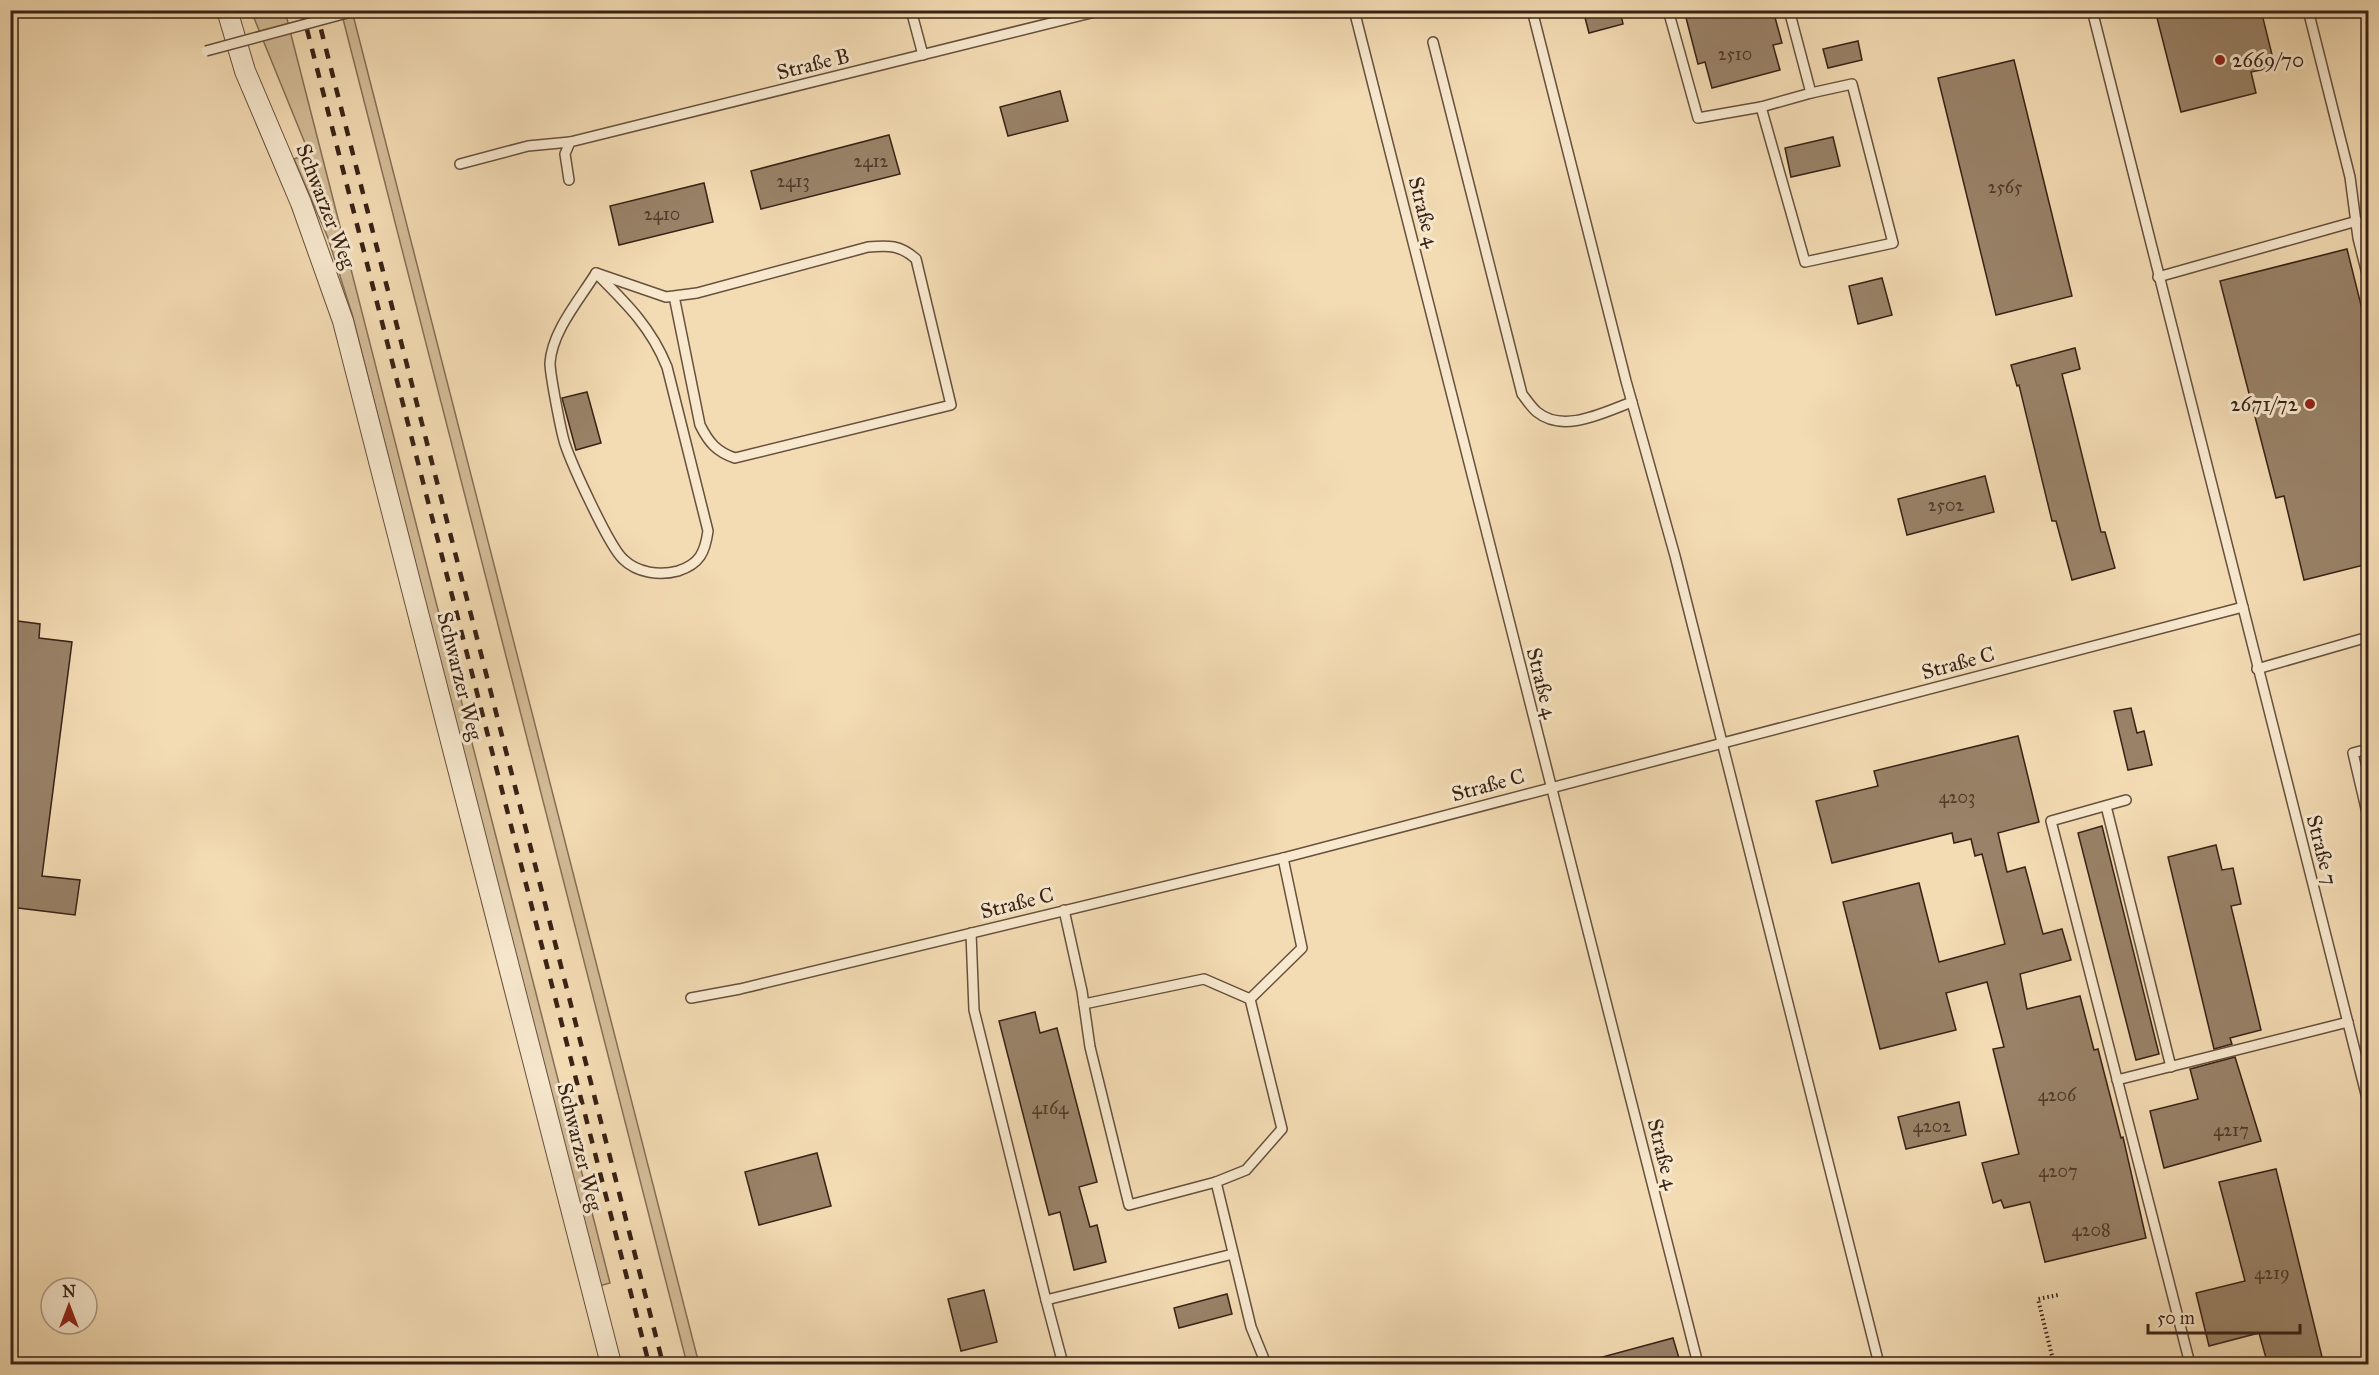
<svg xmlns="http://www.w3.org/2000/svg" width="2379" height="1375" font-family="'IM FELL Great Primer',serif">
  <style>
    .green { fill: #d3bc98; stroke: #866f57; stroke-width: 1.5 }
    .building { fill: #998268; stroke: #382216; stroke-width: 1.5 }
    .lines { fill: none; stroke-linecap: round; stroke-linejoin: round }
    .service-casing { stroke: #67503d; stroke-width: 12 }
    .minor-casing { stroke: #67503d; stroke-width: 22 }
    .path { stroke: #382216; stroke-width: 4; stroke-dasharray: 1.5 3; stroke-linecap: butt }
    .service { stroke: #f7e8ce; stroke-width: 9 }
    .minor { stroke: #f7e8ce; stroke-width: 20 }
    .rail { stroke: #382216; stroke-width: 4.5; stroke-dasharray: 10 10; stroke-linecap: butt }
    .service-bridge-casing { stroke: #67503d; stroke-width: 12; stroke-linecap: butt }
    .service-bridge { stroke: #f7e8ce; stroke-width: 9 }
    .poi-dot { fill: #8f2418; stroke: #f7e8ce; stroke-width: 2 }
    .labels { text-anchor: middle; stroke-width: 6; stroke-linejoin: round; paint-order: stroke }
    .number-label { font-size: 18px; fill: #503a2a }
    .poi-label { font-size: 21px; fill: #382216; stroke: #f7e8ce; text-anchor: start }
    .street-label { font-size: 21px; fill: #382216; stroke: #f7e8ce }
  </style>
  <rect width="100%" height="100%" fill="#f3dbb3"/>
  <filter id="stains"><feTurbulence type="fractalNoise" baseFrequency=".00333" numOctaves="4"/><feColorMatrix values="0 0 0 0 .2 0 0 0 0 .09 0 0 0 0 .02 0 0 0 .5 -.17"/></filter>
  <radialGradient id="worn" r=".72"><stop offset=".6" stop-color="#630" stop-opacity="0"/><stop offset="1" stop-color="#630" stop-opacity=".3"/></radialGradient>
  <g class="green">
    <path d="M259,11h26l325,1272 -11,3 -247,-972 -24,-76 -34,-79 15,-6 -57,-140z"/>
    <path d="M341,11h11l347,1353h-12z"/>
  </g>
  <g class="building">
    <path d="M1583,10h37l3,14 -34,9z"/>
    <path d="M1684,10h89l9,33 -9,2 7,25 -68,18 -7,-26 -7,2z"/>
    <path d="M2155,10h106l14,57 -24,5 5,21 -75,19z"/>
    <path d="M1858,41l4,19 -34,8 -5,-19z"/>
    <path d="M2014,60l58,236 -76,19 -58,-237z"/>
    <path d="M1060,91l8,30 -60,15 -8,-29z"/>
    <path d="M889,135l11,39 -139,35 -10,-38z"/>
    <path d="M1833,137l7,29 -49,11 -6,-29z"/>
    <path d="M704,183l9,39 -94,23 -9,-39z"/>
    <path d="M2347,249l21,84v231l-64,16 -20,-84 -8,2 -56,-217z"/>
    <path d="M1882,278l10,37 -34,9 -9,-38z"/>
    <path d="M2075,348l5,21 -18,5 39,158h4l10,36 -43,12 -16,-59h-4l-33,-136 -2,1 -6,-21z"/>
    <path d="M587,392l14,51 -25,7 -14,-52z"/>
    <path d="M1985,476l9,36 -87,23 -9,-36z"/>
    <path d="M10,620l30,4 -1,14 33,4 -30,234 38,4 -5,35 -65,-8z"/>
    <path d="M2131,708l6,25 7,-2 8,34 -24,5 -14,-59z"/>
    <path d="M2018,736l21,86 -41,11 9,39 18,-5 18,67 19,-5 9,31 -51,14 7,35 53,-13 14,54 4,-1 23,89 2,-1 23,101 -101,24 -15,-60 -26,6 -3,-8 -8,3 -11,-40 37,-9 -26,-105 11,-2 -17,-65 -41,11 10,37 -76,19 -37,-147 76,-19 20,79 66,-18 -23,-90 -7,2 -4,-17 -17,4 -2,-10 -120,30 -16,-62 62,-15 -4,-15z"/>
    <path d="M2102,826l57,228 -23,6 -58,-227z"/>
    <path d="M2216,845l6,25 11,-2 8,36 -10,2 30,124 -31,8 2,6 -18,5 -46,-192z"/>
    <path d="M1035,1012l5,21 17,-5 40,154 -18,5 11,40 7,-2 9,37 -32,8 -14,-58 -11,3 -50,-194z"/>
    <path d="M2235,1057l26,84 -97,27 -14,-57 48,-12 -8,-30z"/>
    <path d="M1959,1102l7,33 -60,14 -8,-32z"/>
    <path d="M817,1153l14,53 -72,19 -14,-53z"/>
    <path d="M2276,1169l48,196h-56l-9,-32 -50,13 -13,-53 49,-12 -26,-99z"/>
    <path d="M984,1290l13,52 -36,9 -13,-52z"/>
    <path d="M1227,1294l5,20 -53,14 -5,-20z"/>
    <path d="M1673,1338l8,27h-85l-1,-6z"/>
  </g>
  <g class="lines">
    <defs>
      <g id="service">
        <path d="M911,10l12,45"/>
        <path d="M1354,10l344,1354"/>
        <path d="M1532,10l94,371 49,175 204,808"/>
        <path d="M1668,10l30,108 63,-11 50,-14 -22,-83"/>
        <path d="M2092,10l276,1092"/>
        <path d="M2308,10l42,167 8,61 10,40"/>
        <path d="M1433,42l89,352c4,5 9,13 15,18 27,22 67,0 95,-10"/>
        <path d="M1761,107l44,155 88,-19 -41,-159 -41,9"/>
        <path d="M460,164l68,-18 42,-4"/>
        <path d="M569,180l-4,-26 5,-12 533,-132"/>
        <path d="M596,273l70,24 31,-4 171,-46c21,-2 32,-2 48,12l35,146 -216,53c-18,-6 -26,-15 -35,-33l-26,-129"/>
        <path d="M596,273c30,30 55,54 71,94l41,164c-3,21 -8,33 -30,40 -18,5 -41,2 -55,-12 -14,-13 -51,-94 -58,-115 -4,-12 -15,-70 -15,-81 2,-32 30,-64 46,-90z"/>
        <path d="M2158,277l199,-56"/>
        <path d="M2257,669l111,-32"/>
        <path d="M2368,749l-15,4 15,64"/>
        <path d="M2126,800l-75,21 139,543"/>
        <path d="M2106,806l65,261"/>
        <path d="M1064,910l18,81 8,56 39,158 87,-23"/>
        <path d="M971,933l3,77 72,290 187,-46"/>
        <path d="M691,998l49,-9 543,-131 960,-251"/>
        <path d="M1084,1004l120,-25 46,20"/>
        <path d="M2117,1080l231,-58"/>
        <path d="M1046,1300l17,64"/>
        <path d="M1266,1364l-15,-37 -35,-145 30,-12 36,-41 -32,-130 52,-51 -19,-90"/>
      </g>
      <path id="minor" d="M227,10l18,61 56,132 42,118 268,1043"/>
    </defs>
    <use href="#service" class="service-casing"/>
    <use href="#minor" class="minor-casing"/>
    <path class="path" d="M2054,1364l-16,-65 20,-4"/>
    <use href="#service" class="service"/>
    <use href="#minor" class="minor"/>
    <g class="rail">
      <path d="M302,10l347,1354"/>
      <path d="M316,10l347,1354"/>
    </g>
    <defs>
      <path id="service-bridge" d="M206,51l152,-41"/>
    </defs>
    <use href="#service-bridge" class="service-bridge-casing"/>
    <use href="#service-bridge" class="service-bridge"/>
  </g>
  <g class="poi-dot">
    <circle cx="2220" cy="60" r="6"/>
    <circle cx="2310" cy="404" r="6"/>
  </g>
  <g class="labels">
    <g class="number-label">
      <text x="1735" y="60">2510</text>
      <text x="871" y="167">2412</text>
      <text x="793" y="187">2413</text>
      <text x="2005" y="193">2565</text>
      <text x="662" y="220">2410</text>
      <text x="1946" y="511">2502</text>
      <text x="1957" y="803">4203</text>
      <text x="2057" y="1101">4206</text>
      <text x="1050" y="1114">4164</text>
      <text x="1932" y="1132">4202</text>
      <text x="2231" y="1136">4217</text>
      <text x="2058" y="1177">4207</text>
      <text x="2091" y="1236">4208</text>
      <text x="2272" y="1279">4219</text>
    </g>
    <g class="poi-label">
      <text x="2232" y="67">2669/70</text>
      <text x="2298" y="411" text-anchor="end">2671/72</text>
    </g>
    <g class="street-label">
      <text transform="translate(813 64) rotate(-14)" y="7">Straße B</text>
      <text transform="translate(326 206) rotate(69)" y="7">Schwarzer Weg</text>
      <text transform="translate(1424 212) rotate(76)" y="7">Straße 4</text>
      <text transform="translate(1958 663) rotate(-15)" y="7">Straße C</text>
      <text transform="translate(460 676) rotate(76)" y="7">Schwarzer Weg</text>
      <text transform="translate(1542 683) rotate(76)" y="7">Straße 4</text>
      <text transform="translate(1488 785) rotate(-15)" y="7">Straße C</text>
      <text transform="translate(2322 850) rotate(76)" y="7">Straße 7</text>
      <text transform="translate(1017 903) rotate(-14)" y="7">Straße C</text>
      <text transform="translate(580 1147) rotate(76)" y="7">Schwarzer Weg</text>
      <text transform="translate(1663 1154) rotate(76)" y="7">Straße 4</text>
    </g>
  </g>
  <rect width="2379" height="1375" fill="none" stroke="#f3dbb3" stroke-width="36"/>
  <rect x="12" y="12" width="2355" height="1351" fill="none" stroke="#382216" stroke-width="3"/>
  <rect x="18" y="18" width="2343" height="1339" fill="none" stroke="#382216" stroke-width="1.5"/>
  <g transform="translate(69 1306)"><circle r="28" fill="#f7e8ce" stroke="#ab9984" stroke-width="1.5"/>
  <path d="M0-4.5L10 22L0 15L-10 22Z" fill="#8f2418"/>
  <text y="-9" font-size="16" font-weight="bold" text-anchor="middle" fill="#382216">N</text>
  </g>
  <path d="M2148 1324v9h152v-9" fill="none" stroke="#382216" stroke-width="3"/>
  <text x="2157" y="1324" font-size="18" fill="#382216" stroke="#f7e8ce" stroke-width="4.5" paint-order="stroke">50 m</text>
  <rect width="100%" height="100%" filter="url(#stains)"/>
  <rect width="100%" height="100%" fill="url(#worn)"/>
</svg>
